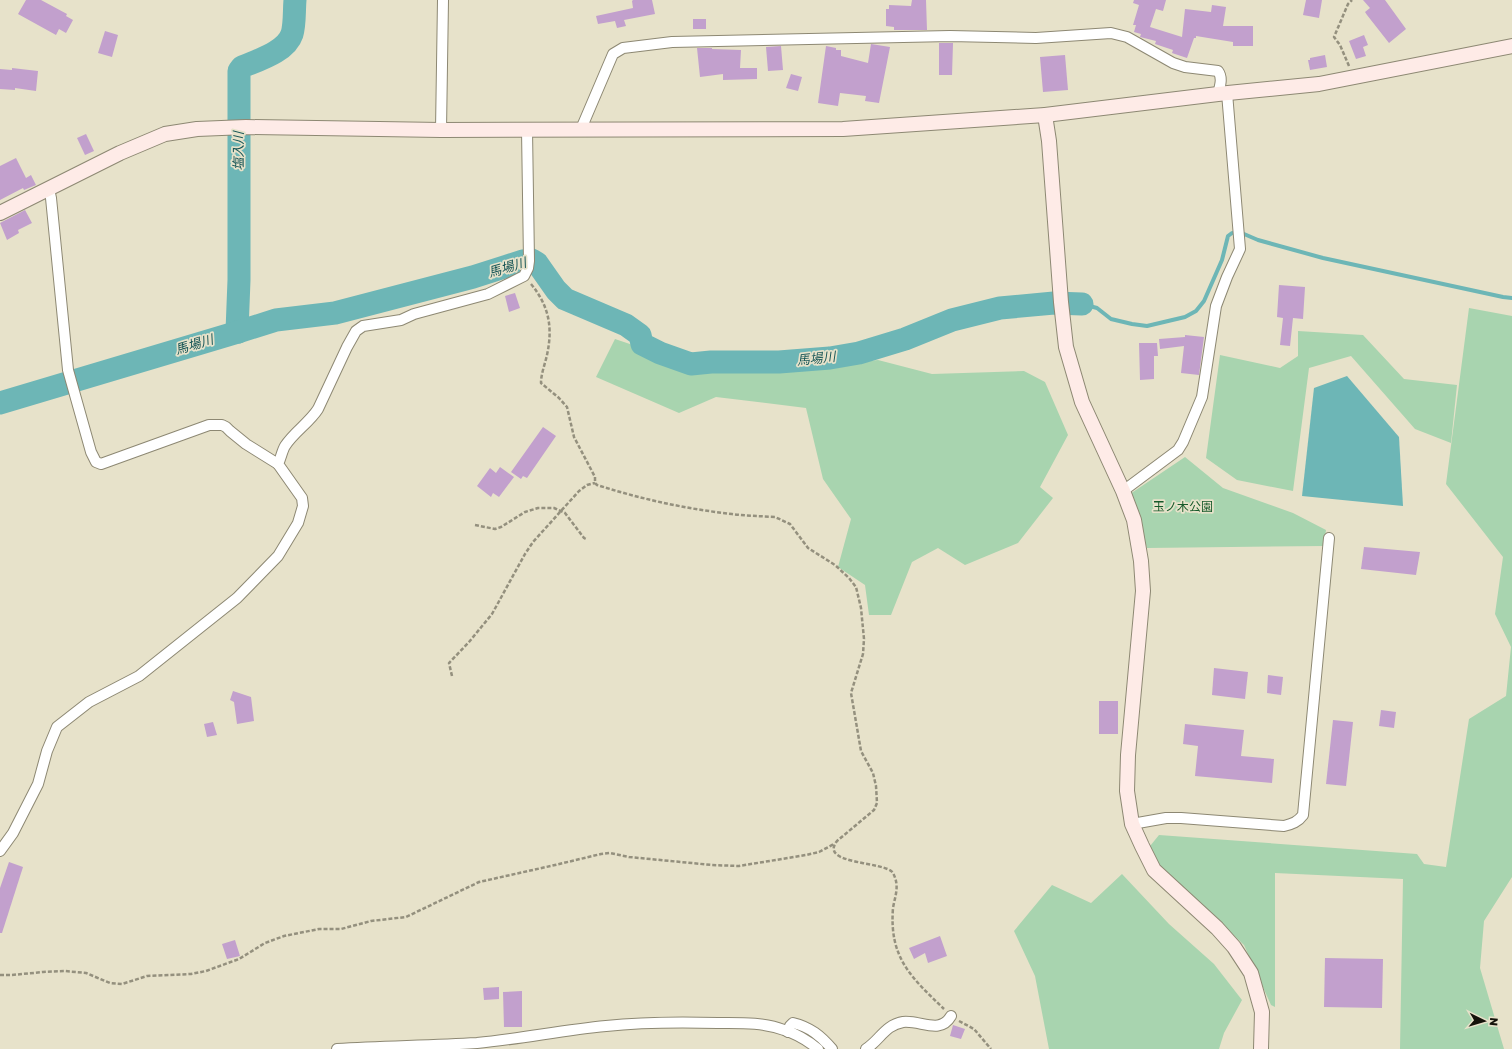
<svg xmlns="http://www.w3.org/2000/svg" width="1512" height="1049" font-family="'Golos Text','Noto Sans JP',sans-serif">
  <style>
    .green { fill: #a8d4af }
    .water { fill: #6db6b6 }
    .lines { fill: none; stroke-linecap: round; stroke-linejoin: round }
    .stream { stroke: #6db6b6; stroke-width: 4 }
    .river { stroke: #6db6b6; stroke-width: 23 }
    .building { fill: #c2a0cd }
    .street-casing { stroke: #8d8873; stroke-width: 12 }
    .secondary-casing { stroke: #8d8873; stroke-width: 16 }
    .path { stroke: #94907e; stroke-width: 2.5; stroke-dasharray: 4 2; stroke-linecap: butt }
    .street { stroke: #fff; stroke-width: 10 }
    .secondary { stroke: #feebe7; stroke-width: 14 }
    .labels { text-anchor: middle; stroke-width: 3.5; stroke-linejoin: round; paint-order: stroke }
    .park-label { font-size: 12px; fill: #165a2a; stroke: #e7e2ca }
    .water-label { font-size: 13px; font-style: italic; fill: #165556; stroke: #e7e2ca }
  </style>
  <rect width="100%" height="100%" fill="#e7e2ca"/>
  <g class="green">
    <path d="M1469,308l43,8v561l-28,44 -4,47 24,81h-104l3,-170 -128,-6v134l-4,-2 -27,-60 -37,-35 -42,-28 -19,-31 13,-16 258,19 7,10 22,3 23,-148 37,-23 5,-49 -16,-33 8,-57 -57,-73z"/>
    <path d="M1298,331l65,4 41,44 53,6 -6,58 -36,-14 -64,-73 -42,12 -16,123 -56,-11 -31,-22 14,-103 60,13 18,-12z"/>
    <path d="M615,339l86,29h101l76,-8 54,14 92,-3 21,11 23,53 -28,52 13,11 -35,45 -53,22 -27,-17 -26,14 -21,53h-22l-4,-30 -27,-18 13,-48 -28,-40 -17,-71 -90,-11 -37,16 -83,-36z"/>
    <path d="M1185,457l38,31 70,25 33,17 -2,16 -177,2 -17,-54z"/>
    <path d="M1122,874l47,50 45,40 28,36 -18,33 -5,16h-170l-14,-73 -21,-45 38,-46 39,18z"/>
  </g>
  <path class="water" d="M1347,376l52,61 4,69 -101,-10 12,-108z"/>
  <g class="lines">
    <g class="stream">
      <path d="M1244,234l14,6 65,18 180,39 9,1"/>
      <path d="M1082,304l15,4 14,11 21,5 15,2 38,-9 11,-6 8,-10 18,-41 6,-24 4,-3"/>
    </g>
    <g class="river">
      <path d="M238,332l-1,-1 2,-51v-209l3,-4c16,-7 44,-15 50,-33 3,-10 2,-23 3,-34"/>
      <path d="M0,403l238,-71 38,-12 59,-7 138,-36 50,-16 9,-1 5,3 19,27 9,9 61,26 14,10 2,9 18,9 31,11 20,-2h68l51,-4 29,-5 46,-14 47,-19 48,-12 54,-5 28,1"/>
    </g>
  </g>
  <g class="building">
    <path d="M26,0h15l26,14 -1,2 7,4 -7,13 -7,-4 -3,6 -38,-21z"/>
    <path d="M633,0h19l3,14 -31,6 2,6 -9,2 -2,-7 -17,3 -2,-8 37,-8 -1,-7z"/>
    <path d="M912,0h14l1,30h-33v-3l-8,-1v-17h3v-4l22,1z"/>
    <path d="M1134,0h32l-3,11 -7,-2 -6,18 32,10 3,-28 26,3 1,-7 14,2 -3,19h30v20h-20v-4l-37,-6v2h-2l-7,20 -15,-5 1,-3 -18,-6 1,-3 -16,-4 1,-3 -7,-2 2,-7h-3l6,-20 -6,-2z"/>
    <path d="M1306,0h16l-3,18 -16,-3z"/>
    <path d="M1363,0h22l21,29 -17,14 -22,-28 -2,-3 5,-4z"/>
    <rect x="693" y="19" width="13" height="10"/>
    <path d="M105,31l13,4 -6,22 -14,-4z"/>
    <path d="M1364,35l4,10 -5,2 3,9 -10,3 -7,-18z"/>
    <path d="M939,43h14l-1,32h-13z"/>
    <path d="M871,44l19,3 -11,56 -14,-2 1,-5 -26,-3 -2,13 -20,-3 8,-57 10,2v2h5v6l27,7z"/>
    <path d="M781,46l2,24 -15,1 -2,-24z"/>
    <path d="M697,48h15v1l29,1 -1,18h17v11l-34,1v-6l-23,3z"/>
    <path d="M1065,55l3,35 -25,2 -3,-35z"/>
    <path d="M1325,55l2,12 -17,3 -2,-10h2v-2z"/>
    <path d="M12,68l26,3 -2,20 -21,-3v2l-15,-1v-20l12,1z"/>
    <path d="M791,74l11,3 -4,14 -12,-3z"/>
    <path d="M86,134l8,17 -9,4 -8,-17z"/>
    <path d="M16,158l10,20 5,-3 5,10 -12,5 -1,-2 -23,12v-34z"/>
    <path d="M25,210l7,13 -14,7 1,3 -12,7 -7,-17z"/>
    <path d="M1279,285l26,2 -2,32 -10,-1 -3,28 -10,-1 3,-27 -6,-1z"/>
    <path d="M515,293l5,15 -11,4 -4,-16z"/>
    <path d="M1185,335l19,2 -5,38 -18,-2 3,-27 -24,3 -1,-10 26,-2z"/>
    <path d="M1139,343h18l1,13h-4v23l-14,1z"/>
    <path d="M543,427l13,9 -29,42 -4,-2 -2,3 -10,-7z"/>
    <path d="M500,467l14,10 -15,20 -6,-4 -2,4 -14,-11 13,-18 6,5z"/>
    <path d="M1364,547l56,5 -4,23 -55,-6z"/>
    <path d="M1214,668l34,4 -3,27 -33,-4z"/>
    <path d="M1268,675l15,2 -2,18 -14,-2z"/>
    <path d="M233,691l18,6 3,24 -17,3 -3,-22 -4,-2z"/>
    <rect x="1099" y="701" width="19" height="33"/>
    <path d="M1381,710l15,2 -2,16 -15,-2z"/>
    <path d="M1333,720l20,2 -7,64 -20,-2z"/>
    <path d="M213,722l4,13 -10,2 -3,-13z"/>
    <path d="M1185,724l59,6 -3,26 33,3 -2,24 -77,-7 3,-30 -15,-2z"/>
    <path d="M9,862l14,5 -21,66h-2v-45z"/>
    <path d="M940,936l7,20 -19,7 -3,-10 -11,6 -5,-11z"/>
    <path d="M235,940l5,16 -13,3 -5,-15z"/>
    <path d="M1325,958l58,1 -1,49 -58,-1z"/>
    <path d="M499,987v12l-15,1 -1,-12z"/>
    <path d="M522,991v36h-18l-1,-35z"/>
    <path d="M953,1025l12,4 -4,10 -11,-3z"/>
  </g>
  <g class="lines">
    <defs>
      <g id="street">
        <path d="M581,129l32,-75 10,-6 49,-6 278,-6 86,2 75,-5 16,4 46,26 12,4 33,4c5,7 2,15 0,23"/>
        <path d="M441,130l2,-130"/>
        <path d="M49,189l2,9 17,172 23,82 5,10 5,2 108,-39h13l4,2 4,4 16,13 32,20"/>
        <path d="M1123,491l55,-41 5,-8 19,-45 14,-91 11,-29 13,-28 -13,-156"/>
        <path d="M1132,824l34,-6h15l103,8c8,-2 14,-4 19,-11l26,-277"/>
        <path d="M0,851l13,-18 25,-49 9,-33 10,-24 32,-25 50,-26 98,-78 41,-42 20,-33 5,-17 -1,-8 -24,-34c3,-6 4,-13 7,-18 9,-14 24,-23 33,-37l29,-62 9,-16 7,-5 38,-6 13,-6 74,-20 36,-18 4,-8 1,-7 -2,-131"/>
        <path d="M788,1032l2,-6 3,-3c17,4 28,13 39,26"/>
        <path d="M337,1049c47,-3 93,-3 140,-6 43,-4 86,-13 129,-17 37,-4 75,-4 112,-3 22,0 45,-1 66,7 13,4 23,10 34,19"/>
        <path d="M866,1049c14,-9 19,-24 37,-27 18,-2 37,13 48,-6"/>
      </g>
      <g id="secondary">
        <path d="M1045,115l4,26 12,161 5,45 16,55 41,89 11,29 7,41 2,30 -15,164 -1,36 5,33 10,22 12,24 63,58 17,19 17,26 11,39 -1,37"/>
        <path d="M0,213l120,-60 45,-19 32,-5 49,-2 195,3 402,-1 202,-14 173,-21 101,-10 193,-38"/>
      </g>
    </defs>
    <use href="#street" class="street-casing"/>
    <use href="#secondary" class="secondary-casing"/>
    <g class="path">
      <path d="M1349,66l-9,-21 -6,-8 14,-33 4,-4"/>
      <path d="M531,284c18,22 22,43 16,71 -2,9 -6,19 -6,28l18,15 8,9 7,30 21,40v6l2,2c44,14 89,24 135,29 14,2 28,2 43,3l15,7 18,24 27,17 14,13 7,9 5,21 3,31 -1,15 -12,39 10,58 12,22 3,13 1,17 -3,7 -37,31c-19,24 49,20 56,32 7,13 2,23 0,35 -4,50 18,69 51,101"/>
      <path d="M475,525l20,4 6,-2 24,-15 13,-4h16l11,5 19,25 2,1"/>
      <path d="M452,676l-3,-13 20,-21 23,-28 33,-60 8,-12 46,-51 8,-6 8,-2"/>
      <path d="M0,975h12l31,-3 22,-1 21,2 24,10 12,1 25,-8 44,-2 15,-3 33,-12 26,-16 19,-7 35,-7h22l30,-8 35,-4 73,-35 76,-17 46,-11 9,-1 19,4 83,8 27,1 67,-11 13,-3 15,-8"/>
      <path d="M959,1021l15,8 17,20"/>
    </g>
    <use href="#street" class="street"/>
    <use href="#secondary" class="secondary"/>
  </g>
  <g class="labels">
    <g class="park-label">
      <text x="1183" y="511">玉ノ木公園</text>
    </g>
    <g class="water-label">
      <text transform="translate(238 151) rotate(-90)" y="5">塩入川</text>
      <text transform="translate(507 267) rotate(-16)" y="5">馬場川</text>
      <text transform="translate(194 344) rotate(-17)" y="5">馬場川</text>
      <text transform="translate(816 358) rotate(-6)" y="5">馬場川</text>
    </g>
  </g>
  <g transform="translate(1484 1021) rotate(95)" stroke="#e7e2ca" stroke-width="3" paint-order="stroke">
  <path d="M0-3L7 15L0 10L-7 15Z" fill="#14120a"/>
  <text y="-6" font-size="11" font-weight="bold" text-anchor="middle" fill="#14120a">N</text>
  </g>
</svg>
